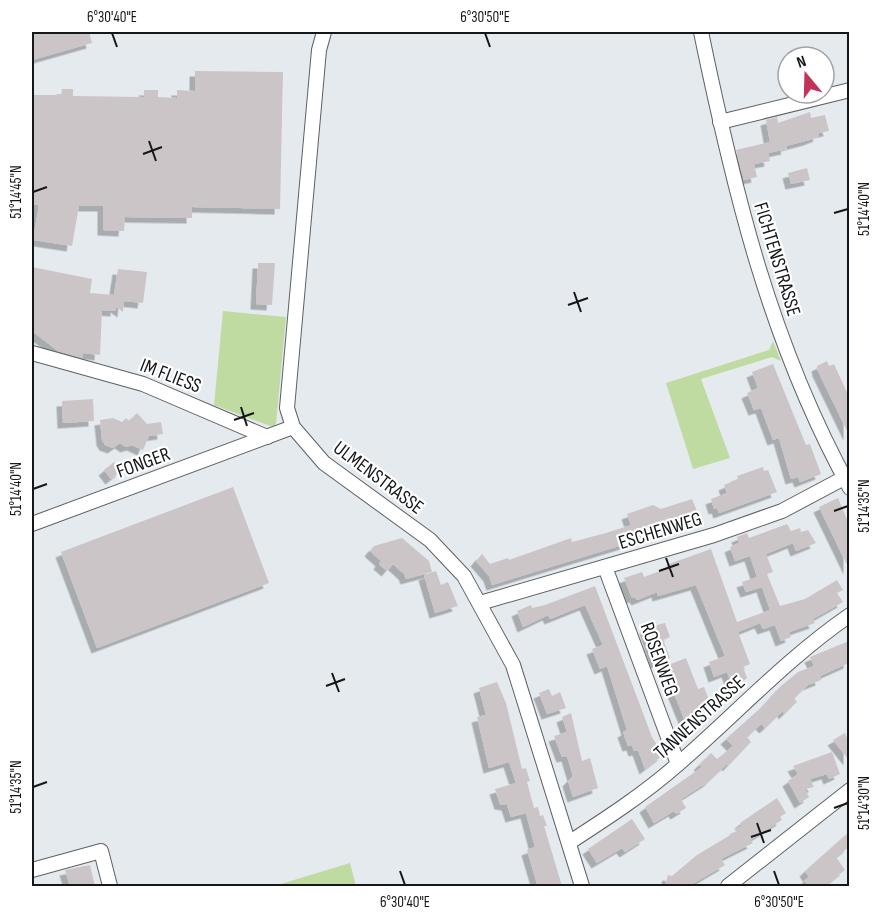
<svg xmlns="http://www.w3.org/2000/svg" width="881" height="918" font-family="'Sofia Sans Condensed',sans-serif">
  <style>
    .green { fill: #c0dba2 }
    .building { fill: #cbc5c8; filter: url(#shadow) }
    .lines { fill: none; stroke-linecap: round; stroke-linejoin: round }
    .minor-casing { stroke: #5d6165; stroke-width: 16 }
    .minor { stroke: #fff; stroke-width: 14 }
    .ticks { fill: none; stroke: #151718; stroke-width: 2 }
    .labels { text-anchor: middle; stroke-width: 4.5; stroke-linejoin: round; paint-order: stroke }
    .street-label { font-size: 20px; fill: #151718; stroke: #fff }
    .neatline { fill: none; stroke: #151718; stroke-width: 2 }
    .ticks-label { font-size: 15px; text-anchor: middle; fill: #151718 }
  </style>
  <defs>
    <filter id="shadow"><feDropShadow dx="-5.5" dy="5.5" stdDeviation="0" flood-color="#0004"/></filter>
  </defs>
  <rect width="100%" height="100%" fill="#e5eaee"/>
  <g class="green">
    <path d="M223,311l63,6 -10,107 -3,3 -59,-22z"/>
    <path d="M773,341l8,20 -9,-4 -71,22 29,79 -37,11 -27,-86 103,-33z"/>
    <path d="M350,863l6,23h-82z"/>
  </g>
  <g class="building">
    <path d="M32,32h57l3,11 -60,17z"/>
    <path d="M195,71l88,1 -3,137 -88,-2v11l-67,-1 -1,14 -21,-1v-24h-24l-7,40 -39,-6 6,-35h-7v-110h29l1,-6h11v7l71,1v-7h14v7l19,1v-8l18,1z"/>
    <path d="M810,112l1,6 14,-3 4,16 -11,2 1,3 -10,4 -23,6 1,3 -19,4 2,8 -16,3 3,13 -13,3 -8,-30 34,-8 -4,-22 11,-3 1,6z"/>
    <path d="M807,168l3,12 -19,4 -3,-11z"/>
    <path d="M258,263h17l-3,42 -16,-1z"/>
    <path d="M32,267l60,12 -2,14 24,2 4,-26 29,3 -4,31 -19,-2 -1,11 -7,-5v4l-14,-1 -2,45 -17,-2 -1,5 -24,-7 -26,-20z"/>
    <path d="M827,361l2,5 5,-2 15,33v38l-31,-64 -1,-5z"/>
    <path d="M773,364l33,81 4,-1 11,30 -21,8 -2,-5 -7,2 -12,-41 -6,2 -12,-32 -7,2 -7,-17 11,-5 -6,-16z"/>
    <path d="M93,399l1,22 -31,2 -1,-22z"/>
    <path d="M137,413l10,11 14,-2 2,12 -14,2 -6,14 -11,-5 -6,2 -6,-4 -7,5 -8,-3 -3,-5 -2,-20 13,-2 9,4 4,-4 3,3z"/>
    <path d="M114,462l7,9 -10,8 -7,-9z"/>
    <path d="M763,467l1,4 4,-1 9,22 -58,21 -2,-5 -3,1 -3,-10 16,-6 -3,-8 14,-6 -1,-3z"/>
    <path d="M233,487l36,96 -172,65 -36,-96z"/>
    <path d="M838,498l11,26v45l-30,-62z"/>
    <path d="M692,499l9,22 -209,64 -3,-9 -13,-15 6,-7 8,10 18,-6 1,2 62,-22 1,4 34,-9 25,-8 -4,-11 26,-9 8,4z"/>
    <path d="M787,524l4,7 9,-3 1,4 7,-2 8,13 -20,8 -3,-8 -27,11 7,18 -6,2 13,32 25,-7 32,-19 6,10 -6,3 6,9 -30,17 2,4 -26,9 2,5 -10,4 -6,-16 -12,4 -3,-6 -22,9 12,32 -7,3 4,11 -13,12 -7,-18 -13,5 -5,-15 16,-6 -29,-71 -38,11 -1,-4 -20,8 -2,-3 -3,1 -8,-20 18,-6 2,5 24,-9 -2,-3 45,-16 26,73 33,-12 -8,-23 -16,5 -4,-10 15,-5 -7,-21 -15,5 -5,-14 9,-4 -2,-6 10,-4 2,5z"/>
    <path d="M402,538l27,23 3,11 -26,7 -2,-5 -11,-10 -6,7 -8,-7 2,-3 -11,-10 4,-5z"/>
    <path d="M436,571l5,14 7,-3 10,24 -23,7 -11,-38z"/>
    <path d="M595,586l57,151 11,18 -18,14 -7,-19 -4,1 -2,-6 -4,1 -5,-14 4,-2 -20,-64 -7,3 -8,-20 11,-4 -18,-40 -35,14 -2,-4 -25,12 -6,-16 14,-6 1,3 13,-3z"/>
    <path d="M665,623l5,14 -7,3 7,18 -14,5 -11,-35z"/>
    <path d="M849,641v22l-29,13 1,4 -13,5 -14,13 3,4 -13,12 -1,-3 -18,17 -4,-4 -14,13 4,5 -23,24 -1,-2 -19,18 -27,17 5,9 -10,6 -2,-3 -20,12 -9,-16 57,-40 -3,-2 12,-12 6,6 16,-13 -7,-7 39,-35 16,-18 17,-14 16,-6 -4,-9z"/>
    <path d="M686,658l12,31 6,-2 9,23 -25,18 -25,-61z"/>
    <path d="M497,682l9,21 16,66 4,-1 4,13 -3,1 7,26 4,-1 2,9 3,-1 4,11h-3l18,60h-21l-1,-3 -3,1 -10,-34 8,-3 -9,-34 -15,4 -4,-12 -7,-1 -5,-15 21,-6 -7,-21 -20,6 -12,-51 9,-2 -7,-27z"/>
    <path d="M549,689l3,7 8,-4 6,16 -19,6 -8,-21z"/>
    <path d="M571,713l11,48 8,-3 8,30 -25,9 -5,-16 5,-5 -6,-20 -5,1 -8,-21 13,-4 -5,-15z"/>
    <path d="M845,733l4,11v16l-16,-20z"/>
    <path d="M832,752l8,22 -11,5 -2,-5 -17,5 4,8 -9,2 4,8 -9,6 -12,-22 10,-7 -5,-8z"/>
    <path d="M777,798l9,15 -6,4 2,3 -32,20 3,3 -32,16 4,6 -36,21h-24l3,-11 4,1 25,-21 40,-24 -2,-2 7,-3 -2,-3z"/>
    <path d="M632,819l13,20 -20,13 -3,-4 -25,15 -9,-14z"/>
    <path d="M849,832v15l-13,10 9,13 -20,16h-16l-5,-5 5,-4 -4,-6z"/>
    <path d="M90,865l5,21h-25l-5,-16z"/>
  </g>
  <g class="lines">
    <defs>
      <g id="minor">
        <path d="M324,32l-5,18 -32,358 6,19 31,36 106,77 34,36 49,89 69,221"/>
        <path d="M701,32c33,159 69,311 149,456"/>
        <path d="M720,122l130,-32"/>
        <path d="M32,353l111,31 124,53"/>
        <path d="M32,524l261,-97"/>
        <path d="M605,567l73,197"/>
        <path d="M480,603l234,-68 68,-24 62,-33"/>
        <path d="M570,842c37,-24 74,-48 107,-77 58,-50 109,-106 173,-150"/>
        <path d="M32,870l69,-19 9,35"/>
        <path d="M728,886l122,-96"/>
      </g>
    </defs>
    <use href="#minor" class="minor-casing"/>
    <use href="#minor" class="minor"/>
  </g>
  <path class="ticks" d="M112,33l5,14M485,33l5,14M149,141l7,20M143,154l19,-7M33,192l14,-5M834,213l14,-4M574,292l7,20M568,305l20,-7M241,407l6,19M234,420l20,-7M33,489l14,-5M834,511l14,-5M666,558l7,19M659,571l20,-7M332,673l7,19M326,686l19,-7M33,787l14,-5M834,808l14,-5M757,823l7,20M751,837l20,-7M400,871l5,14M774,871l5,14"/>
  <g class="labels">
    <g class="street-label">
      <text transform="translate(778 259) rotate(73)" y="7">FICHTENSTRASSE</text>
      <text transform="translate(171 375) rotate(21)" y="7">IM FLIESS</text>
      <text transform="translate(143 462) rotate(-20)" y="7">FONGER</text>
      <text transform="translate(379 477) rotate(37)" y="7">ULMENSTRASSE</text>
      <text transform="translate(660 530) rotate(-17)" y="7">ESCHENWEG</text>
      <text transform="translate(660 659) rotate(70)" y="7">ROSENWEG</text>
      <text transform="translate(699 717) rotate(-42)" y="7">TANNENSTRASSE</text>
    </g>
  </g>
  <rect width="881" height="918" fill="none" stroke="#ffffff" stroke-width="66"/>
  <g transform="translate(806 75) rotate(341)"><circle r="28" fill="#ffffff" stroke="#a1a2a3" stroke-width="1.5"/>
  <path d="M0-4.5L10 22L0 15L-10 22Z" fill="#c2335a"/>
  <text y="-9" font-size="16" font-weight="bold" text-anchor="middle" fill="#151718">N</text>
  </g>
  <rect x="33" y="33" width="815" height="852" class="neatline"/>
  <g class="ticks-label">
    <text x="112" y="22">6°30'40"E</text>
    <text x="485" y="22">6°30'50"E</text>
    <text transform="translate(16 192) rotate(-90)" y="5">51°14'45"N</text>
    <text transform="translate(864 209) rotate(-90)" y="5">51°14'40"N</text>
    <text transform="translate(16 489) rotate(-90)" y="5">51°14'40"N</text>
    <text transform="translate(864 506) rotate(-90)" y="5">51°14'35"N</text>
    <text transform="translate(16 787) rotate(-90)" y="5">51°14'35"N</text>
    <text transform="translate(864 803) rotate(-90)" y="5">51°14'30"N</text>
    <text x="405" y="907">6°30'40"E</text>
    <text x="779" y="907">6°30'50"E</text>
  </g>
</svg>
